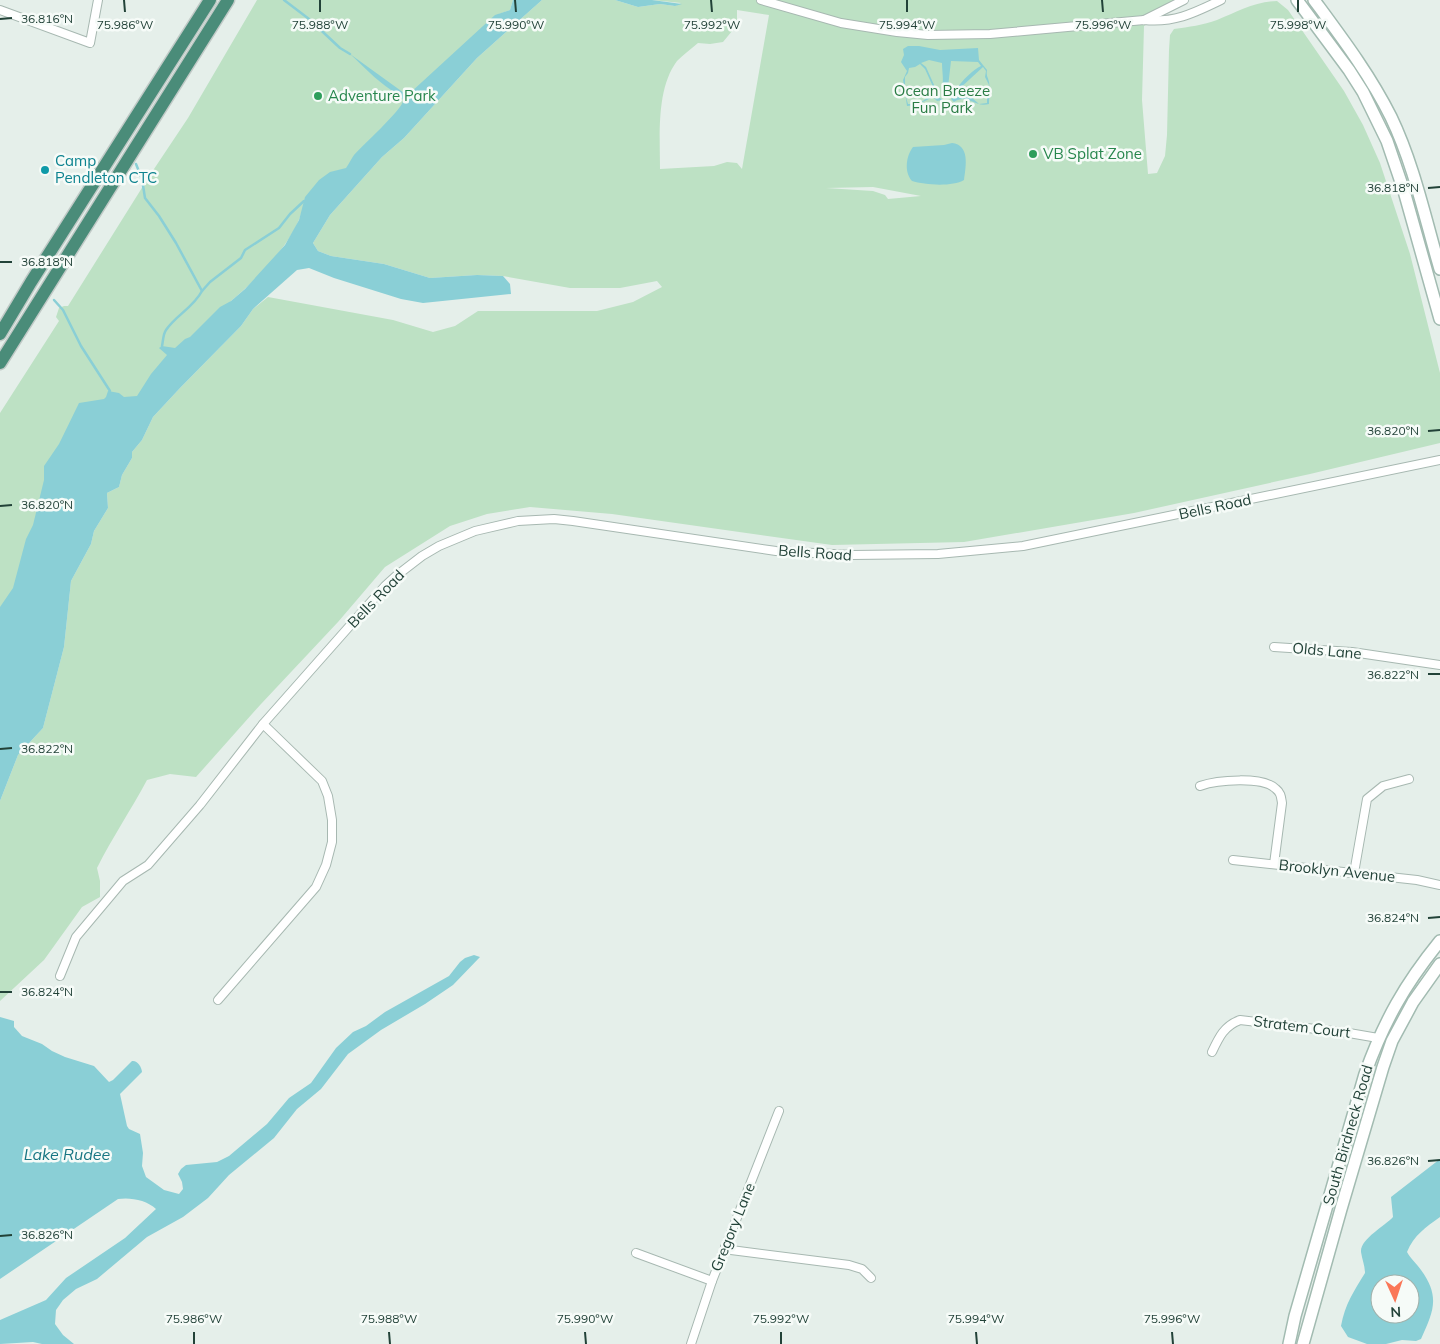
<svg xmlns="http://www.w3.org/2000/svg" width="1440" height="1344" font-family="Mulish,sans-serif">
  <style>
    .green { fill: #bde1c4; fill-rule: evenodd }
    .water { fill: #8acfd6; fill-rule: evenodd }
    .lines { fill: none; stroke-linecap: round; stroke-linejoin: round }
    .stream { stroke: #8acfd6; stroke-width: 2.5 }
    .minor-casing { stroke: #a7b8b1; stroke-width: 10 }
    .secondary-casing { stroke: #a2bbb1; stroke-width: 14 }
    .trunk-casing { stroke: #c1cac7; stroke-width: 15 }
    .minor { stroke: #fff; stroke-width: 8 }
    .secondary { stroke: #fff; stroke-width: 11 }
    .trunk { stroke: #4a8c79; stroke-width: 12 }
    .ticks { fill: none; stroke: #224238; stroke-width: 2 }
    .leisure-dot { fill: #2e9e5b; stroke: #f6fbf8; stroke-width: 2 }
    .culture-dot { fill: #0f9aa8; stroke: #f6fbf8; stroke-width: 2 }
    .labels { text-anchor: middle; stroke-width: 5; stroke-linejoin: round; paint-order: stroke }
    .park-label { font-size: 15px; fill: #2a7c45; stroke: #f6fbf8 }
    .leisure-label { font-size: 15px; fill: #27864d; stroke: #f6fbf8; text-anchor: start }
    .culture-label { font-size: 15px; fill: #0d838f; stroke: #f6fbf8; text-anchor: start }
    .street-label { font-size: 15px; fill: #224238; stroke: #f6fbf8 }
    .water-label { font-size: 16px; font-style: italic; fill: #187683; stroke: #f6fbf8 }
    .ticks-label { font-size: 12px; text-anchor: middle; fill: #224238; stroke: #f6fbf8; stroke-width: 5; stroke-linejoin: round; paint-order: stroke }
  </style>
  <rect width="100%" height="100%" fill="#e5efea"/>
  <g class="green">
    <path d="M257,0h256l-3,10 -11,4 -198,200c-9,30 -46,67 -70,87l-122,154 -109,291v-333l59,-92 -3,-4 3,-9 5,-2h4l82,-131 38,-57z"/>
    <path d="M542,0h73l23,7 22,-3 15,2 6,-3 -29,-3h535l-43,26 -2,74 6,74 9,-1 8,-17 2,-21 2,-85 1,-15 4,-6c15,-2 29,-4 43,-9 20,-8 37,-18 60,-19l11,9 56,81 19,34 17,38 30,91 30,119v70l-130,31 -176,39 -170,29 -132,3 -220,-31 -82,-7 -43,7 -37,12 -65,41 -47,55 -77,82 -65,73 -26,-3 -23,6c-16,30 -35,58 -50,88l3,13v16l-18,10 -38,53 -44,41v-200l18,-46 25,-27 21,-81 7,-66 20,-37 3,-13 14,-23 -1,-15 12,-6 3,-12 10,-17v-6l10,-12 11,-23 27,-29 61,-62 12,-17 15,-12 125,23 40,12 22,-6 23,-15h119l36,-9 29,-15 -5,-6 -37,7h-50l-67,-12 -26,-1 -47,3 -46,-14 -53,-8 -13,-5 -5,-8 17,-28 52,-58 22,-19 73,-80zM737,10l32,5 -27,154 -5,-6 -10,-1 -13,4 -54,3c0,-33 -4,-80 17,-108 6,-6 14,-12 21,-18l12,1 13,-2 14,-17zM873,187l48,9 -33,3 -3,-4 -12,-4 -47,-3z"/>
  </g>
  <g class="water">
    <path d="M513,0h29l-65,58 -73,80 -22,19 -52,58 -17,28 5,8 13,5 53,8 46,14 47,-3 26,1 7,8 1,10 -88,9 -22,-4 -67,-21 -25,-10 -12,2 -44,39 -12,17 -61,62 -27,29 -11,23 -10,12v6l-10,17 -3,12 -12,6 1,15 -14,23 -3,13 -20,37 -7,66 -21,81 -25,27 -18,46v-194l13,-19 13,-49 7,-14 11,-45v-14l15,-22 20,-41 25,-4 2,-2 2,-6 11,2 5,4 13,-1 14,-22 16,-19 -8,-7 3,-2 13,2 10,-9 5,-2 30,-30 11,-6 14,-12 40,-44 14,-25 6,-23 14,-17 11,-8 16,-4c3,-4 5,-9 8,-13 7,-8 51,-48 49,-55 -2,-5 -8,-7 -12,-10 -15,-10 -28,-24 -41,-36l54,39h6l85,-78 15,-5z"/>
    <path d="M615,0h37l30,4 -7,2 -15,-2 -22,3z"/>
    <path d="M908,46h11l21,4 38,-2 1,12 8,10c-1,6 1,7 2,12 1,3 0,19 0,22 -15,4 -21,-11 -35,-2l-3,-3c4,-3 4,-5 6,-10 4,-8 17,-20 24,-23l-3,-4 -27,-1 -3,26 2,9 -3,2 -3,-2 -1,-8 -1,-1c2,-7 0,-16 0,-24l-13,-3 -8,3 5,4 9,20 -3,9h5l6,4 -6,1 -4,-4 -16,8 -10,1 -4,-26 4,-9 -6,-9 3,-7 -1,-6zM920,64l5,5 9,20c-8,10 -10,15 -26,15l-3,-10v-17l3,-4 1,-5 6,-1zM983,67l3,4 -1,6 4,8 -2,9v9l-8,1 -8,-7 -12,1 -1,-8z"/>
    <path d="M952,143c18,2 14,23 12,37 -12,7 -39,5 -52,1 -8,-9 -6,-25 1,-34l31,-2z"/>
    <path d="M474,955l6,2 -27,28 -28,19 -44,26 -33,24 -27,35 -24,20 -23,29 -45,37 -21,23 -25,19 -36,20 -50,42 -21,10 -13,11 -7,10 -1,14 8,11 11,9h-32l-9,-2 -33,2v-24l46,-20 20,-22 59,-40 31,-29c-9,-9 -26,-12 -38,-10l-118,80v-262l14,4v6l8,9 20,8 10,7 13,6 29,9 15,16 4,-2 19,-19c5,-1 10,6 10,11l-22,22 7,32 2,3 11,5 3,19 -1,13 4,11 18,13 15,4 4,-5 -1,-7 -4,-8 3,-5 5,-4 31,-3 12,-6 38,-32 22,-26 22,-15 25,-35 17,-16 13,-6 19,-14 64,-36 11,-14 5,-4z"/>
    <path d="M1440,1159v58c-14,10 -26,18 -33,35 3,6 10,12 14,18 19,26 13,41 0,69l-5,2 -14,-1 -16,4h-19l-19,-7 -7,-11c4,-22 13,-35 24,-53 0,-7 -3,-14 -4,-21 -1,-13 24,-26 32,-35l-2,-20zM1380,1284h30v30h-30z"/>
  </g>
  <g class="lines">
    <g class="stream">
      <path d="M284,0l25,19 31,29 10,6"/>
      <path d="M136,164l6,15 3,19 14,18 17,27 26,48c-9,17 -26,24 -36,39 -3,4 -3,12 -4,16"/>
      <path d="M202,291l8,-9 31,-24 4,-8 34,-22 11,-14 14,-13"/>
      <path d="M54,300l9,10 18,36 29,45"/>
    </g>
    <defs>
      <g id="minor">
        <path d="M761,0l80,23 56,9 31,3 62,-1 154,-14c31,3 50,-7 77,-20"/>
        <path d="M0,10l90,33 8,-43"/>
        <path d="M1144,20l40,-20"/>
        <path d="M1274,647l78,5 88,13"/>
        <path d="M1200,786c17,-6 63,-10 76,3 5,4 5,8 6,14l-8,61"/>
        <path d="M1233,860l184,20 23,5"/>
        <path d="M1354,873l13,-74 16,-13 26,-7"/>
        <path d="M60,976l16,-39 47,-56 25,-16 52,-60 63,-81 122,-138 11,-10 26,-20 17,-10 36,-15 43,-10 36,-2 19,2 203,30 76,4 86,-1 85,-8 417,-86"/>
        <path d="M218,1000l98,-113 10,-22 6,-23v-22l-4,-24 -6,-15 -59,-57"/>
        <path d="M1212,1052c7,-15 12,-26 28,-32l109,13 29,5"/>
        <path d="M725,1247l6,3 118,15 13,4 9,9"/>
        <path d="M636,1253l76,28"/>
        <path d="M691,1344l21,-63 67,-170"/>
      </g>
      <g id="secondary">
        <path d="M1297,0l52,70 14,22 24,49 17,50 36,128"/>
        <path d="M1314,0c28,38 56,75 77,117 23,48 34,101 49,152"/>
        <path d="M1289,1344l6,-28 70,-242c19,-53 40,-90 75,-133"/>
        <path d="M1303,1344l38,-135 42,-142 9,-26 21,-39 27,-38"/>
      </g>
      <g id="trunk">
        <path d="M0,334l31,-52 179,-282"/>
        <path d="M0,363l228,-363"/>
      </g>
    </defs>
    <use href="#minor" class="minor-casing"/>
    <use href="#secondary" class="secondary-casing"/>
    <use href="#trunk" class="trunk-casing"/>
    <use href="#minor" class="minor"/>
    <use href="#secondary" class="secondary"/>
    <use href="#trunk" class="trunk"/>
  </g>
  <path class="ticks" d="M124,0l1,12M320,0v12M515,0l1,12M711,0l1,12M907,0v12M1102,0l1,12M1298,0v12M0,19l12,-1M1428,188l12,-1M0,262h12M1428,431l12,-1M0,506l12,-1M1428,674h12M0,749l12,-1M1428,918l12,-1M0,992h12M1428,1161l12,-1M0,1236l12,-1M194,1332v12M389,1332l1,12M585,1332l1,12M781,1332v12M976,1332l1,12M1172,1332l1,12"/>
  <g class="leisure-dot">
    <circle cx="318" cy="96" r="5"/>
    <circle cx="1033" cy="154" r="5"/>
  </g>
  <circle class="culture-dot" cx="45" cy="170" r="5"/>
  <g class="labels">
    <g class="park-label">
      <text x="942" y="96">Ocean Breeze<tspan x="942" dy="17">Fun Park</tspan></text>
    </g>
    <g class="leisure-label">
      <text x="328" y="101">Adventure Park</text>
      <text x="1043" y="159">VB Splat Zone</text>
    </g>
    <g class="culture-label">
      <text x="55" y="166">Camp<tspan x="55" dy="17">Pendleton CTC</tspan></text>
    </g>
    <g class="street-label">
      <text transform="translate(1215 507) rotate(-12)" y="5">Bells Road</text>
      <text transform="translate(815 553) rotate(4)" y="5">Bells Road</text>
      <text transform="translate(376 599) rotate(-46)" y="5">Bells Road</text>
      <text transform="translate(1327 651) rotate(5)" y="5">Olds Lane</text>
      <text transform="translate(1337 871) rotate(6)" y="5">Brooklyn Avenue</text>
      <text transform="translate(1302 1027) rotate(7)" y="5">Stratem Court</text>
      <text transform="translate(1348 1135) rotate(-74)" y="5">South Birdneck Road</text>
      <text transform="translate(733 1227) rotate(-68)" y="5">Gregory Lane</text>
    </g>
    <g class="water-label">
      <text x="67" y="1160">Lake Rudee</text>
    </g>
  </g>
  <g class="ticks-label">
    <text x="47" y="23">36.816°N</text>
    <text x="125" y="29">75.986°W</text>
    <text x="320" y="29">75.988°W</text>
    <text x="516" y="29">75.990°W</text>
    <text x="712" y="29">75.992°W</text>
    <text x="907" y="29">75.994°W</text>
    <text x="1103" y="29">75.996°W</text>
    <text x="1298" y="29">75.998°W</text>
    <text x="1393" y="192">36.818°N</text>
    <text x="47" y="266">36.818°N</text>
    <text x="1393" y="435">36.820°N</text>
    <text x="47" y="509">36.820°N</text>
    <text x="1393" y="679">36.822°N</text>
    <text x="47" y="753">36.822°N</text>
    <text x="1393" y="922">36.824°N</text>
    <text x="47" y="996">36.824°N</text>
    <text x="1393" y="1165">36.826°N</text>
    <text x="47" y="1239">36.826°N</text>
    <text x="194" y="1323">75.986°W</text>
    <text x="389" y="1323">75.988°W</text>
    <text x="585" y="1323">75.990°W</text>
    <text x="781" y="1323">75.992°W</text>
    <text x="976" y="1323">75.994°W</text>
    <text x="1172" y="1323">75.996°W</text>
  </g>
  <g transform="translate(1395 1299) rotate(177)"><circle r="24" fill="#f6fbf8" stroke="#a1b1ab"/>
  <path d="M0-4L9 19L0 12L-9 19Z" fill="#fa7758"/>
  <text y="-8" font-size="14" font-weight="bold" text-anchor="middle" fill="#224238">N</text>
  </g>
</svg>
